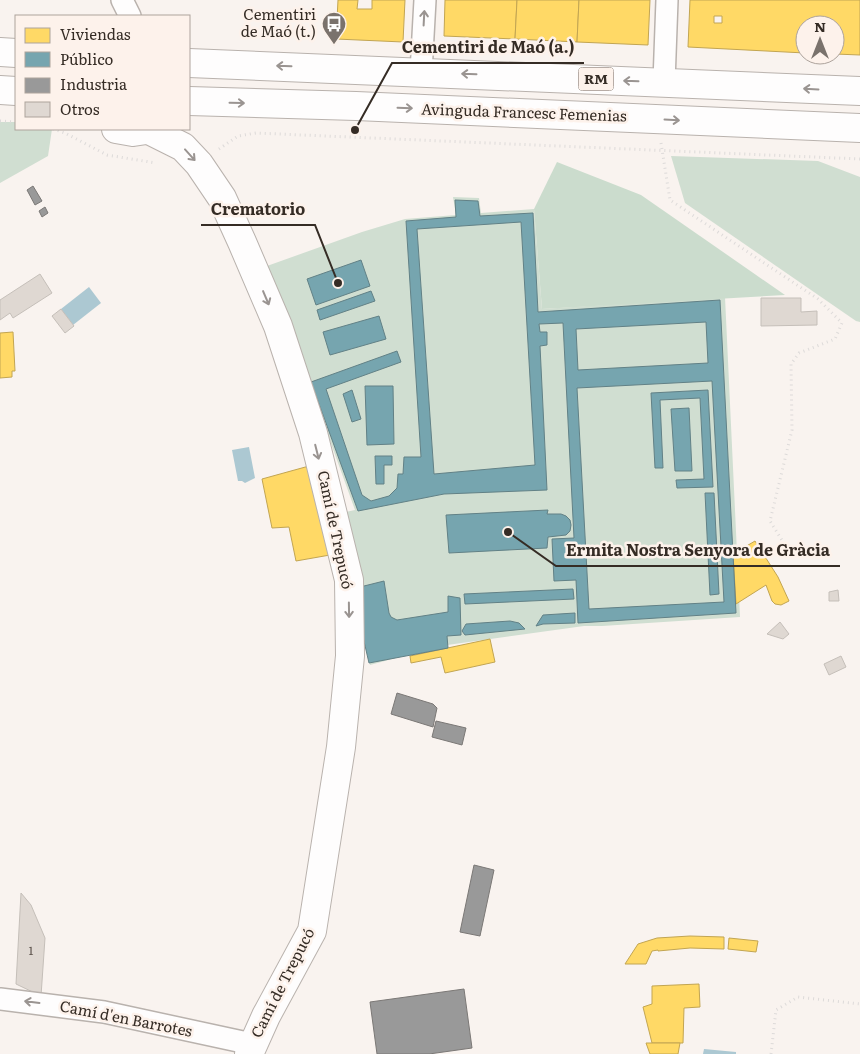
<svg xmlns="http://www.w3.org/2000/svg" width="860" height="1054" font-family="Literata,serif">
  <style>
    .green { fill: #d0ded1 }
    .forest { fill: #cbdccd }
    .water { fill: #acc8d2 }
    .homes { fill: #ffd966; stroke: #c2a552; fill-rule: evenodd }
    .public { fill: #76a5af; stroke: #628186; fill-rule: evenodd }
    .industry { fill: #999; stroke: #7b7876 }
    .building { fill: #dfd8d2; stroke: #c5bfb9 }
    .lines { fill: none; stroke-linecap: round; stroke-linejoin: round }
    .street-casing { stroke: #b9b2ad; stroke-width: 24 }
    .secondary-casing { stroke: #b9b2ad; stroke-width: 30 }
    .primary-casing { stroke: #b9b2ad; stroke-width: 30 }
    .path { stroke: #dddad9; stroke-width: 3; stroke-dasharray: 1 4; stroke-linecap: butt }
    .street { stroke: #fefdfd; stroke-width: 21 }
    .secondary { stroke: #fefdfd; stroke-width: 28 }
    .primary { stroke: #fefdfd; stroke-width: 28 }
    .oneway { stroke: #9a9491 }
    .labels { text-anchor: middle; stroke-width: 5; stroke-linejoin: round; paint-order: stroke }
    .number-label { font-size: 12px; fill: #605750 }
    .shield { fill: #fdf2eb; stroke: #716760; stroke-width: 1 }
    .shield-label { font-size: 14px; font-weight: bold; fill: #352c25 }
    .poi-label { font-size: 15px; fill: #352c25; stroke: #fdf2eb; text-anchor: end }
    .street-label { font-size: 15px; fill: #352c25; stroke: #fdf2eb }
    .leader { fill: none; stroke: #352c25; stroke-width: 2 }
    .callout-dot { fill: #352c25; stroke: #fdf2eb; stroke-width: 2 }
    .callout-label { font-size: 16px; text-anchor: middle; font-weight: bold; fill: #352c25; stroke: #fdf2eb; stroke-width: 5; stroke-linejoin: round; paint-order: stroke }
  </style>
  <rect width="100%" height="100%" fill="#f9f3ef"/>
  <g class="green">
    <path d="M0,122h16v7h36l-4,27 -48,27z"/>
    <path d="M671,156l147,5 42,16v145l-4,-1 -171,-118z"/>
    <path d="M453,197l26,1 2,15 53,-4 8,100 183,-12 15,320 -138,9h-18l-144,20 -70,19 -29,-152 14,-3 -88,-244 95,-34 43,-13 51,-4z"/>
  </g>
  <path class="forest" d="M557,162l84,33 144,100 -243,14 -8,-100z"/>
  <g class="water">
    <path d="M89,287l12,16 -28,22 -12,-16z"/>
    <path d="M249,447l6,31 -10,5 -3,-2h-4l-6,-31z"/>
    <path d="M704,1049l32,3v2h-33z"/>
  </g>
  <g class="homes">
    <path d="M338,0h20l-1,9h15v-9h33l-2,42 -67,-3z"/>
    <path d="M445,0h72l-2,39 -71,-3z"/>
    <path d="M517,0h62l-2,42 -62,-3z"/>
    <path d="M579,0h71l-2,45 -71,-3z"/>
    <path d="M690,0h170v55l-25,-1v-29h-30v28l-117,-6zM714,16h8v7h-8z"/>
    <path d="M13,332l2,39h-3v6l-12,1v-45z"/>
    <path d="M309,466l21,89 -34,6 -7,-34 -17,1 -10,-49z"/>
    <path d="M755,541l23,36 11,24 -8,4 -6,-1 -3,-3 -6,-16 -30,19 -3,-50z"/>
    <path d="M490,639l5,23 -50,11 -4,-16 -30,6 -1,-7z"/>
    <path d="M690,936l34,1v12l-34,-1 -32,3v-1l-6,1 -6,13h-21l13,-20 19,-6z"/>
    <path d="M729,938l29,3 -2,11 -28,-3z"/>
    <path d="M699,984l1,23 -16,1 -1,35h-31l-9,-36 9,-3v-18z"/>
    <path d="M646,1043h34l-2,11h-28z"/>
  </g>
  <g class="public">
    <path d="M455,200l23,1 2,15 53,-3 5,99 182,-12 16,313 -158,10 -2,-43 -22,1 -2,-42 22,-1 -11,-215 -24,1 1,8h7v13l-7,1 7,144 -103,4 -86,17 -47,-129 86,-31 4,11 -75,27 36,106 9,6 18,-5 8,-8 1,-14h5l1,-17h17l-15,-236 50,-4zM521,222l14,243 -101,9 -17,-245zM706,322l2,41 -130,7 -2,-41zM712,381l12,221 -135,7 -12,-221z"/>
    <path d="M361,260l9,26 -54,19 -9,-26z"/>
    <path d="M371,291l4,10 -55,19 -3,-10z"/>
    <path d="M379,316l7,23 -56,16 -7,-23z"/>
    <path d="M365,386h28l1,58 -27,1z"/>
    <path d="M352,390l9,29 -9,3 -9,-28z"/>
    <path d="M708,390l5,97 -36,1 -1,-8 28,-1 -4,-81 -40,2 3,68h-8l-4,-75z"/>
    <path d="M689,408l3,63h-17l-4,-62z"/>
    <path d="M375,456h17v9h-8v19h-8z"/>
    <path d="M705,493h9l5,101 -9,1z"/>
    <path d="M548,510l-1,4h14l5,2 4,4 1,5 -1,6 -4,4 -18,2 -1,11 -98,5 -3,-38z"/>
    <path d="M384,581l5,32 2,4 6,3 51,-8v-16l12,2 1,37 -14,1 1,12 -79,15 -17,-74z"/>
    <path d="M573,589l1,10 -109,5 -1,-10z"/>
    <path d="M575,613v10l-32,1 -7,2 7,-11z"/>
    <path d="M510,621l9,2 6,6 -60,6 -3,-4 4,-7z"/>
  </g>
  <g class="industry">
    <path d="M33,186l9,15 -7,4 -8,-15z"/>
    <path d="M45,207l3,6 -6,4 -3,-6z"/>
    <path d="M397,693l36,11 4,4 -4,19 -42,-13z"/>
    <path d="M436,721l30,7 -4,17 -30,-8z"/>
    <path d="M474,865l20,5 -14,66 -20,-4z"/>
    <path d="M464,989l8,59 -43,6h-52l-7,-52z"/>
  </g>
  <g class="building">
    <path d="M40,274l12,19 -39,25 -3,-5 -10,7v-20z"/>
    <path d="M761,298h40v14l16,-1v14l-56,1z"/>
    <path d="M61,309l13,17 -9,7 -13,-17z"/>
    <path d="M838,590l1,11h-10v-9z"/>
    <path d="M780,622l9,12 -6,5 -16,-5z"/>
    <path d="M841,656l5,11 -17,8 -5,-11z"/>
    <path d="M21,893l10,12 14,33 -4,58 -25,-12z"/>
  </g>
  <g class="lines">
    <defs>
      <g id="street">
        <path d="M122,0l8,16"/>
        <path d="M421,72l4,-72"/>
        <path d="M664,82l3,-82"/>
        <path d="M0,999l104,13 148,32"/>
      </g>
      <path id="secondary" d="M149,130l34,17 16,17 23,34 20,44 36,84 35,107 36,147 1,76 -9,91 -29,184 -46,85 -17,38"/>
      <g id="primary">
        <path d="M0,52l16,1"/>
        <path d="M189,63l671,28"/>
        <path d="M0,90l16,1"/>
        <path d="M189,101l167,5 504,22"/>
        <path d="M116,129l17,3 20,-3"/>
      </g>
    </defs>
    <use href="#street" class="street-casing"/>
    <use href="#secondary" class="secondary-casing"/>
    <use href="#primary" class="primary-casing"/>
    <g class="path">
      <path d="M0,121l16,1"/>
      <path d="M53,129l12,4 42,22 49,8"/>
      <path d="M661,143l9,57 148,99 24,24 -7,16 -36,14 -8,11 1,66 -22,91 15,24"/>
      <path d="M219,149l19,-13 18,-3 604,26"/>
      <path d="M771,1054l5,-44 22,-13 62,7"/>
    </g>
    <use href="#street" class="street"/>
    <use href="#secondary" class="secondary"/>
    <use href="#primary" class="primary"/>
  </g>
  <defs><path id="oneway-shaft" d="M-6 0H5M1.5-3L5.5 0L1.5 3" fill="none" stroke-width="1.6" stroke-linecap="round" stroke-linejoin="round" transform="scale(1.25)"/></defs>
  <g class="oneway">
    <use href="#oneway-shaft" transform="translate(424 18) rotate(-87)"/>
    <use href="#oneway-shaft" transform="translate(284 66) rotate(-178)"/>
    <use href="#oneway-shaft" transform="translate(469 74) rotate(-178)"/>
    <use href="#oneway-shaft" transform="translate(631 81) rotate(-178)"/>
    <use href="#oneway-shaft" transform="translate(811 89) rotate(-177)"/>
    <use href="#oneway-shaft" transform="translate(237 103) rotate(1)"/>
    <use href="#oneway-shaft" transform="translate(405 108) rotate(2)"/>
    <use href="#oneway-shaft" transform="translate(672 120) rotate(3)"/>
    <use href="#oneway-shaft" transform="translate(190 155) rotate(48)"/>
    <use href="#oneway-shaft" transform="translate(266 298) rotate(67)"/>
    <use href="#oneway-shaft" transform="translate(317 452) rotate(76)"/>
    <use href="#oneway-shaft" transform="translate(349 610) rotate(89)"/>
    <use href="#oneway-shaft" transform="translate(32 1002) rotate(-173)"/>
  </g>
  <defs>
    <symbol id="bus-pin" viewBox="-11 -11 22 30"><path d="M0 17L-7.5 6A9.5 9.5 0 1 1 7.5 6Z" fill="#7a726c" stroke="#fdf2eb"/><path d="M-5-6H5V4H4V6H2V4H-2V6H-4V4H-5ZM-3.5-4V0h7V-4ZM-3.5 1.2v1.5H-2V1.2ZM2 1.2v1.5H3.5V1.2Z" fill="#fff"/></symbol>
  </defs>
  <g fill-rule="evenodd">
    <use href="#bus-pin" x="320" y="10" width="28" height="38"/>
  </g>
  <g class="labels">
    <g class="number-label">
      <text x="31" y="955">1</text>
    </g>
    <rect class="shield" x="578.5" y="67.5" width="35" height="23" rx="4"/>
    <g class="shield-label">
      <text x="596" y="84">RM</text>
    </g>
    <g class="poi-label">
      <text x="316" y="20">Cementiri<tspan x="316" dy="17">de Maó (t.)</tspan></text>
    </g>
    <g class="street-label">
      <text transform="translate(524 113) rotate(2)" y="5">Avinguda Francesc Femenias</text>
      <text transform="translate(335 530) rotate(78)" y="5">Camí de Trepucó</text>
      <text transform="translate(283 983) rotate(-63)" y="5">Camí de Trepucó</text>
      <text transform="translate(126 1019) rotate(11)" y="5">Camí d'en Barrotes</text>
    </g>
  </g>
  <path class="leader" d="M355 130L392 63H584M338 283L315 225H201M508 532L556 566H840"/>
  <g class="callout-dot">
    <circle cx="355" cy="130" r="5"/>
    <circle cx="338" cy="283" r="5"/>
    <circle cx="508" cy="532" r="5"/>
  </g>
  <g class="callout-label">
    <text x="488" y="53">Cementiri de Maó (a.)</text>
    <text x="258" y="215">Crematorio</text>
    <text x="698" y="556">Ermita Nostra Senyora de Gràcia</text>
  </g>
  <rect x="15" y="15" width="175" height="115" fill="#fdf2eb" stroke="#ada39c"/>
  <rect x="25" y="28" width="25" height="15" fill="#ffd966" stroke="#ada39c"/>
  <text x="60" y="40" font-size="15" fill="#352c25">Viviendas</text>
  <rect x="25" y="52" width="25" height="15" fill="#76a5af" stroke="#ada39c"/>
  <text x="60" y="65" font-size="15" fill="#352c25">Público</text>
  <rect x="25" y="78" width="25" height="15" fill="#999999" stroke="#ada39c"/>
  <text x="60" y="90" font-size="15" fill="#352c25">Industria</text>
  <rect x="25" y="102" width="25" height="15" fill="#dfd8d2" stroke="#ada39c"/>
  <text x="60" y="115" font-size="15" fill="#352c25">Otros</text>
  <g transform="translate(820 40)"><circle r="24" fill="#fdf2eb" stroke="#ada39c"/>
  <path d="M0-4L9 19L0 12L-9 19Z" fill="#7a726c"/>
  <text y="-8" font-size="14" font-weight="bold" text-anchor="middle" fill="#352c25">N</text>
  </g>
</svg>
